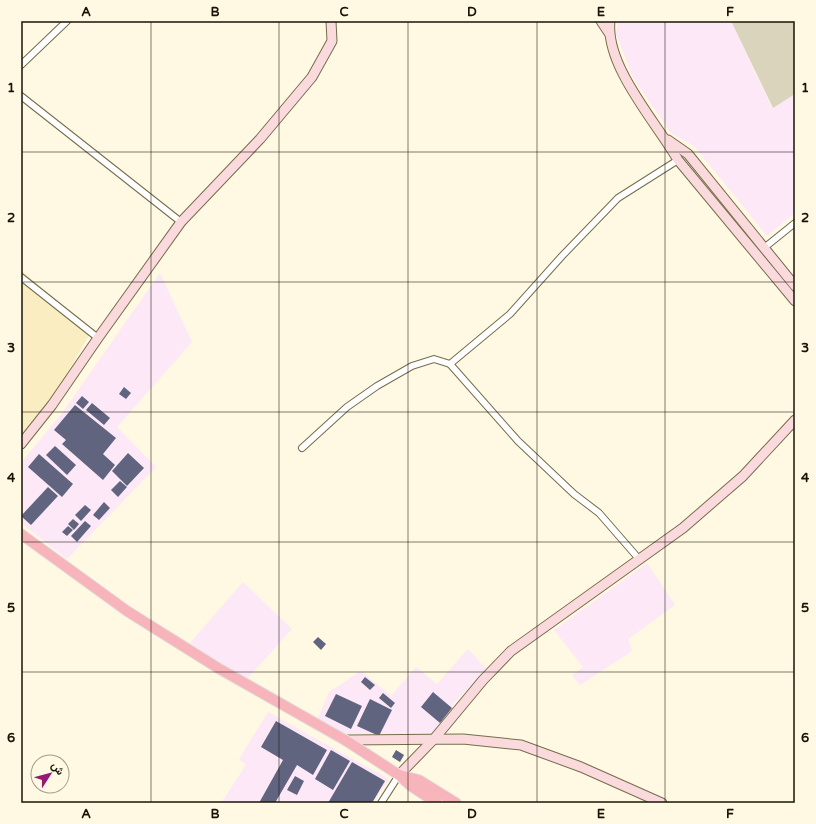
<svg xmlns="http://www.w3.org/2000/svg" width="816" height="824" font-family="'Varela Round',Vazirmatn,sans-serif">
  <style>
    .built { fill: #f9edc1 }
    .industrial { fill: #fce8f7 }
    .green { fill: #dad4bd }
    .building { fill: #61647f }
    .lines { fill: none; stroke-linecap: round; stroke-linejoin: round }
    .street-casing { stroke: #766d4d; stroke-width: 8 }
    .secondary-casing { stroke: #766d4d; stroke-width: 11 }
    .primary-casing { stroke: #e3e3e1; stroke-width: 12 }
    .street { stroke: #fff; stroke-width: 6 }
    .secondary { stroke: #fbdadd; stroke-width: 9 }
    .primary { stroke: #f7b4bb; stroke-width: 10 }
    .grid { fill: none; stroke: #171407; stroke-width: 1; stroke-opacity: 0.55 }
    .neatline { fill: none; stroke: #171407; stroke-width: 1.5 }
    .grid-label { font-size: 13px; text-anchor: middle; font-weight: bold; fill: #171407 }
  </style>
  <rect width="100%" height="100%" fill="#fff9e3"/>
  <path class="built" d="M21,270l71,60 -42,73 -29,37z"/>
  <g class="industrial">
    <path d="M618,21h113l41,87 23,-14v119l-28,23 -73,-90 -23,-13 -38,-55 -17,-44z"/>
    <path d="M160,273l32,69 -75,85 39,40 -89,92 -46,-36v-60l42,-51z"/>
    <path d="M647,563l28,42 -47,34 4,12 -52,34 -8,-10 11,-8 -29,-37z"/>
    <path d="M243,582l49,47 -45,50 -58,-35z"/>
    <path d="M468,649l19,21 -31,31 -25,34 -86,-1 -27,-16 11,-26 32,-21 30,25 25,-29 21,17z"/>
    <path d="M268,712l121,67 -16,24h-152l25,-38 -7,-6z"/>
  </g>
  <path class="green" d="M731,21h64v73l-22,14z"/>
  <g class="building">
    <path d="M124,387l7,6 -5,6 -7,-5z"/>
    <path d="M82,396l7,6 -6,7 -7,-6z"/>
    <path d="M92,403l18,15 -6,7 -18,-15z"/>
    <path d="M75,405l41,33 -13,16 12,11 -12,15 -41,-36 4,-4 -12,-10z"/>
    <path d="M55,446l21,19 -9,10 -21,-20z"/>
    <path d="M128,453l16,15 -17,18 -15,-15z"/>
    <path d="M39,454l34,30 -11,13 -34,-30z"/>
    <path d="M120,481l7,6 -9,10 -7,-7z"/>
    <path d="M48,487l10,9 -27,29 -10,-9z"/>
    <path d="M104,502l6,6 -11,12 -6,-5z"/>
    <path d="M85,505l6,5 -10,11 -6,-6z"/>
    <path d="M73,519l6,5 -5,6 -6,-6z"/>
    <path d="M85,521l6,5 -14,16 -6,-6z"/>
    <path d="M68,526l5,4 -6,6 -5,-4z"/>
    <path d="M318,637l8,7 -5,6 -8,-8z"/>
    <path d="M365,677l10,8 -5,5 -9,-8z"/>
    <path d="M433,692l19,16 -12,15 -19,-16z"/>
    <path d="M383,693l12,10 -4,5 -12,-10z"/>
    <path d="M336,694l26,12 -11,23 -26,-13z"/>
    <path d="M370,699l22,11 -13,26 -22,-10z"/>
    <path d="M276,721l51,29 -14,25 -16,-10 -22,38h-16l24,-43 -22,-13z"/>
    <path d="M331,750l19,11 -17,29 -18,-11z"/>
    <path d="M396,750l8,5 -4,7 -8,-5z"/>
    <path d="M352,762l33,19 -13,22h-44z"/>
    <path d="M295,776l9,5 -7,14 -10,-5z"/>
  </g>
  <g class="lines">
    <defs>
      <g id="street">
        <path d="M21,65l46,-44"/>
        <path d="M21,96l160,126"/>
        <path d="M764,248l31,-25"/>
        <path d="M21,277l77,61"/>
        <path d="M302,448l45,-41 30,-21 35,-20 22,-7 16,5"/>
        <path d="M639,559l-40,-46 -25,-19 -56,-53 -68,-77 60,-50 52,-58 56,-58 60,-38"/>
        <path d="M381,803l18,-28"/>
      </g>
      <g id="secondary">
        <path d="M601,21l8,12"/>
        <path d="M610,21c-5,45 46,101 68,139l117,141"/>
        <path d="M668,140l20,14 107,132"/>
        <path d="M21,444l31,-39 46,-67 83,-116 79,-83 52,-62 20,-36 -1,-20"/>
        <path d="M345,740l118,-1 58,6 60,22 81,36"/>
        <path d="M399,775l35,-36 49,-59 28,-29 172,-123 60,-52 52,-56"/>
      </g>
      <g id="primary">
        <path d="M21,534l106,77 91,57 127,72 54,35 12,11 26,17"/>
        <path d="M399,775l20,5 37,23"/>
      </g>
    </defs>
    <use href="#street" class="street-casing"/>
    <use href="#secondary" class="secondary-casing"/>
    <use href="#primary" class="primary-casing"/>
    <use href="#street" class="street"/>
    <use href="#secondary" class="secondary"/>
    <use href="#primary" class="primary"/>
  </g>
  <path class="grid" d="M151,21v782M279,21v782M408,21v782M537,21v782M665,21v782M21,152h774M21,282h774M21,412h774M21,542h774M21,672h774"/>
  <rect width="816" height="824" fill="none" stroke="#fff9e3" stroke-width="44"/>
  <g transform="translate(50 774) rotate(54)"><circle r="19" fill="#fff9e3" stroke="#a29d8b"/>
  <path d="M0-3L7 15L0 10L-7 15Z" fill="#961a75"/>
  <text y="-6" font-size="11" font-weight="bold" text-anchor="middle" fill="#171407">ش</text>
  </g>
  <rect x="22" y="22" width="772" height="780" class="neatline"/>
  <g class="grid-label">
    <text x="86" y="16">A</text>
    <text x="215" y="16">B</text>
    <text x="344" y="16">C</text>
    <text x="472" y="16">D</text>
    <text x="601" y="16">E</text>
    <text x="730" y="16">F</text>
    <text x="11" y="92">1</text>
    <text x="805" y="92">1</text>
    <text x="11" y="222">2</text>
    <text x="805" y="222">2</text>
    <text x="11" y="352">3</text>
    <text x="805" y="352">3</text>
    <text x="11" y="482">4</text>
    <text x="805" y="482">4</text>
    <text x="11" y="612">5</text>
    <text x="805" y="612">5</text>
    <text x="11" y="742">6</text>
    <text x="805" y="742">6</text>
    <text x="86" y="818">A</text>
    <text x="215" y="818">B</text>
    <text x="344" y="818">C</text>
    <text x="472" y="818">D</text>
    <text x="601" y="818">E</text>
    <text x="730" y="818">F</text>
  </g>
</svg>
